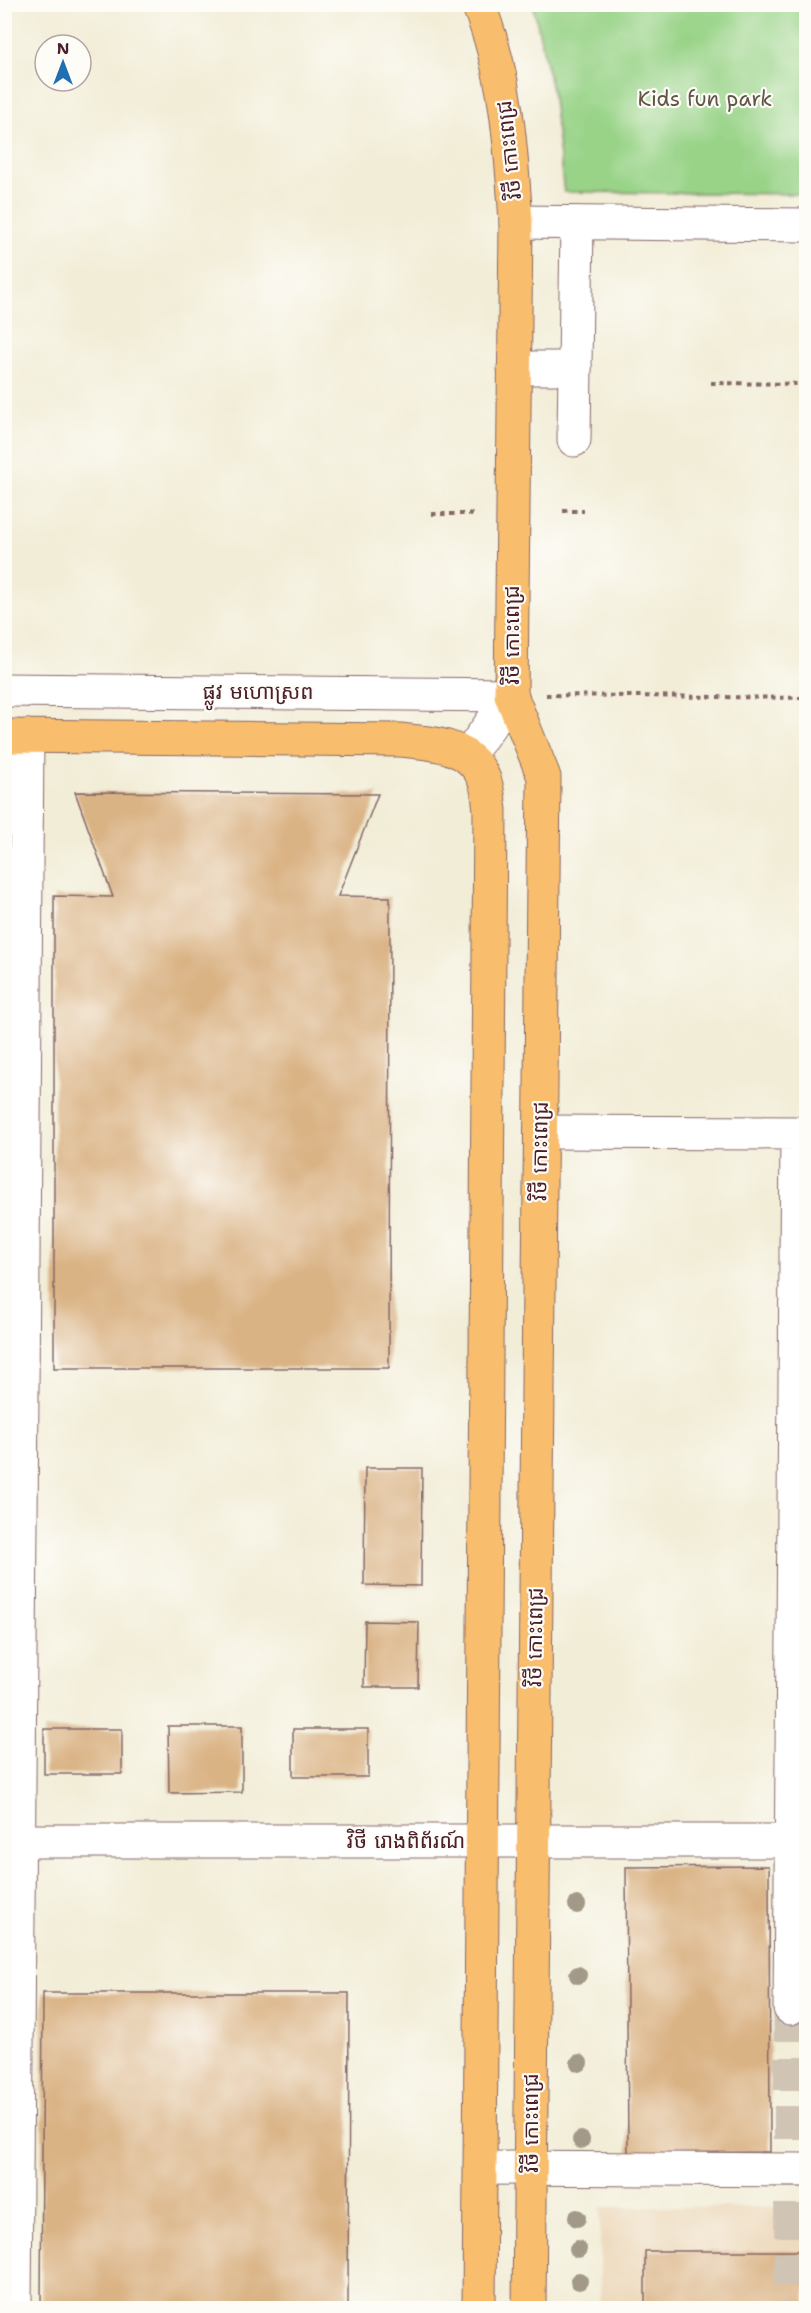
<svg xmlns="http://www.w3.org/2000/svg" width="811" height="2313" font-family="'Shantell Sans','Noto Sans Khmer',sans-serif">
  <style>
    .built { fill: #ecd8ba }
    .green { fill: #98d387; stroke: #717959; stroke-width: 1.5 }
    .building { fill: #dab385 }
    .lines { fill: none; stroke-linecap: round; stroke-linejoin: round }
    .minor-tunnel { stroke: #d0c4b5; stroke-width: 33; stroke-dasharray: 33 16; stroke-linecap: butt }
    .minor-casing { stroke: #856767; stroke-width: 35 }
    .major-casing { stroke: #856767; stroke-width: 35 }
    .path { stroke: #856767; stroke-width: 4; stroke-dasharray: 4.5 4.5; stroke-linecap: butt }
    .minor { stroke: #fff; stroke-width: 33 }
    .major { stroke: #f9be6d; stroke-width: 33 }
    .tree { fill: #a29988 }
    .labels { text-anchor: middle; stroke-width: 4.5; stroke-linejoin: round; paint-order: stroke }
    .park-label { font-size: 21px; fill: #615547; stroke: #fdfcf7 }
    .street-label { font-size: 21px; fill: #4a1f2b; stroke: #fdfcf7 }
  </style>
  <rect width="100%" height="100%" fill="#fdfcf7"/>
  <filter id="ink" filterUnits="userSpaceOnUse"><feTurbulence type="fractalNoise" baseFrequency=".0167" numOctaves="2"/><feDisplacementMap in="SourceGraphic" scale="12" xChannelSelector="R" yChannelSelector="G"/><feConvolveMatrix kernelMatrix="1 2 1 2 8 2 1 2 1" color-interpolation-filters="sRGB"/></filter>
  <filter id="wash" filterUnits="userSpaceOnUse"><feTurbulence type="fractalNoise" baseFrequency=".008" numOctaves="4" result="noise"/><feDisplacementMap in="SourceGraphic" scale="24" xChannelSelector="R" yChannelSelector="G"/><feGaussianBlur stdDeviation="1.35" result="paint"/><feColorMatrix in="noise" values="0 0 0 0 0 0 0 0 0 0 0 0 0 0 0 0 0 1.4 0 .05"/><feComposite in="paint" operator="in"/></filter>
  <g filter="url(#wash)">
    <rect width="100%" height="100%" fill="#f2edd7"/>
    <rect class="built" x="600" y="2207" width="206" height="101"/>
    <path class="green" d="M533,5h273v189l-242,-2 -12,-102z"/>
    <g id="blocks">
      <g class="building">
        <path d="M75,792l303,2 -40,102 52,1 -1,471h-335v-472l59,1z"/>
        <path d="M365,1468h57l-1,118 -57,-1z"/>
        <path d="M365,1621l54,1 -1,65h-54z"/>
        <path d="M168,1726h74v66l-73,1z"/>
        <rect x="44" y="1729" width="78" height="45"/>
        <rect x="293" y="1729" width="75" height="48"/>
        <path d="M769,1866l1,286 -142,1 -2,-286z"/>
        <path d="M43,1993h306l-1,315h-307z"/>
        <rect x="645" y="2251" width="161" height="57"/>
      </g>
    </g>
  </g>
  <g filter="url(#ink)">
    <use href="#blocks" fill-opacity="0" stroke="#856767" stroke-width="1.5"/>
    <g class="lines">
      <path class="minor-tunnel" d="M790,2008l1,300"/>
      <defs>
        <g id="minor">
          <path d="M516,222l290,3"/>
          <path d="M514,368h61"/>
          <path d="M574,440l3,-217"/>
          <path d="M4,690l507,5"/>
          <path d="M468,756l43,-61"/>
          <path d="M541,1132l256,1 -7,875"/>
          <path d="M4,1841h802"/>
          <path d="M481,2168l325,2"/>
          <path d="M15,2308l12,-1572"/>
        </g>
        <g id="major">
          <path d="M478,4c29,69 33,145 38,218l-5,473 33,82 -15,1531"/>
          <path d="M4,736l396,4c32,3 70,4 84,39 4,9 5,22 6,32l-11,1497"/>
        </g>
      </defs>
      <use href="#minor" class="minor-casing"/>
      <use href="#major" class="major-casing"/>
      <g class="path">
        <path d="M711,383l95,1"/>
        <path d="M563,511h21"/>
        <path d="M432,514h41"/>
        <path d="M546,695l260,3"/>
      </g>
      <use href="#minor" class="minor"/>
      <use href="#major" class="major"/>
    </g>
    <g class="tree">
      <circle cx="577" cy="1905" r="9"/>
      <circle cx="578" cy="1975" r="9"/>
      <circle cx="579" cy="2063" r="9"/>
      <circle cx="581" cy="2140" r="9"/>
      <circle cx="577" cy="2218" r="9"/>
      <circle cx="578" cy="2249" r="9"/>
      <circle cx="579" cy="2281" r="9"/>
    </g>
  </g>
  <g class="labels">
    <g class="park-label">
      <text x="705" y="106">Kids fun park</text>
    </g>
    <g class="street-label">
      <text transform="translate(509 150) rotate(-96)" y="7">វិថី កោះពេជ្រ</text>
      <text transform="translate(512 635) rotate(-90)" y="7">វិថី កោះពេជ្រ</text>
      <text x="258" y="699">ផ្លូវ មហោស្រព</text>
      <text transform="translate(540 1151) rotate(-89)" y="7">វិថី កោះពេជ្រ</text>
      <text transform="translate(535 1637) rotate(-89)" y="7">វិថី កោះពេជ្រ</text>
      <text x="406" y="1848">វិថី រោងពិព័រណ៍</text>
      <text transform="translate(531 2123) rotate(-90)" y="7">វិថី កោះពេជ្រ</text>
    </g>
  </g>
  <rect width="811" height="2313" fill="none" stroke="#fdfcf7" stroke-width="24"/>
  <g transform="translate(63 63)"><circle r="28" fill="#fdfcf7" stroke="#b5a4a5" stroke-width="1.5"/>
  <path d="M0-4.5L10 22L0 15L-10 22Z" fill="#1f6fb2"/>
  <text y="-9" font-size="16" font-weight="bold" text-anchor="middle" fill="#4a1f2b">N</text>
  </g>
</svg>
